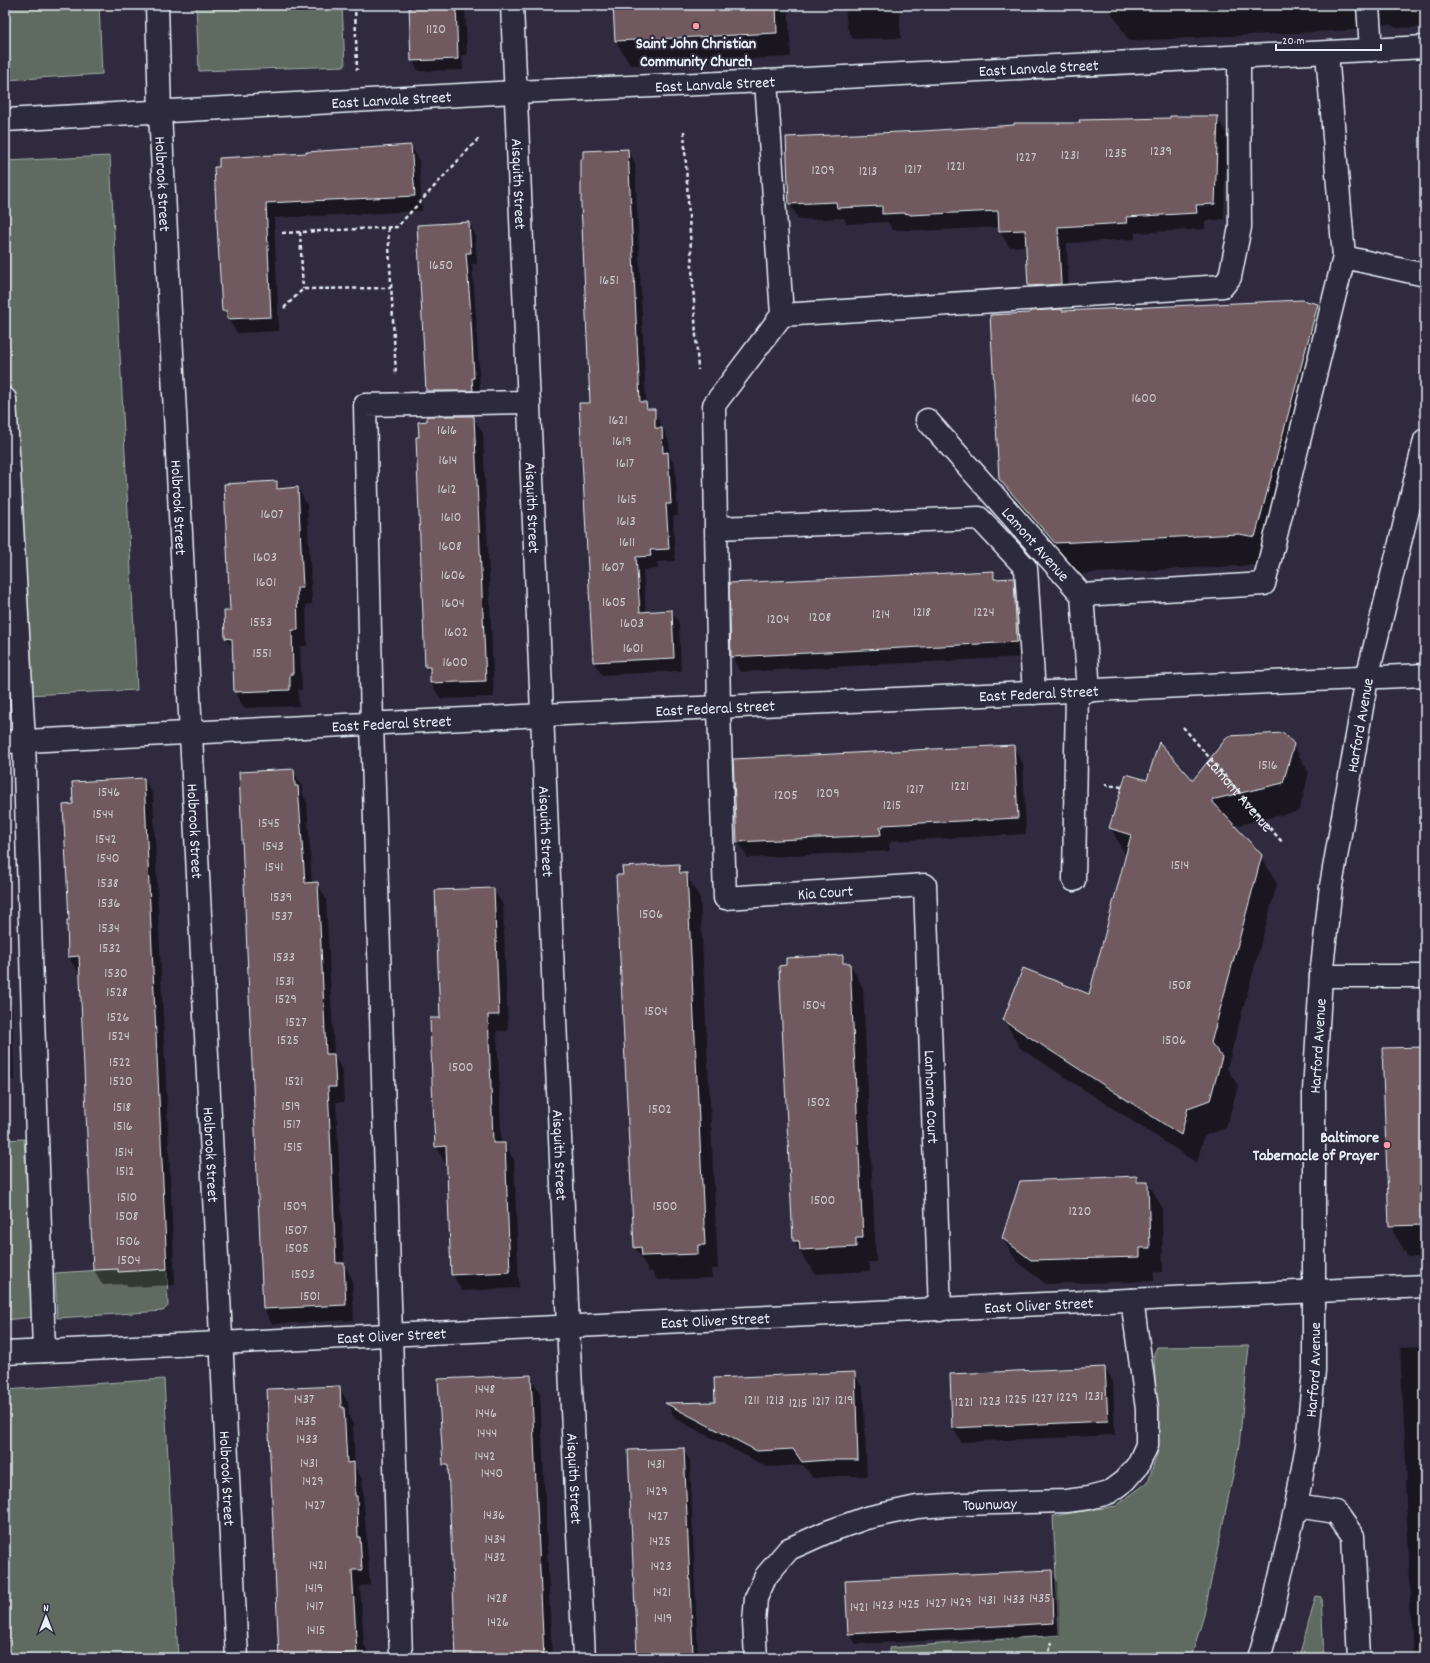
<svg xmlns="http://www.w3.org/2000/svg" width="1430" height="1663" font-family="Dekko,sans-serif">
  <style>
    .green { fill: #5f6b60; stroke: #a4aeac }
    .shadow { fill: #0007; fill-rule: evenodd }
    .building { fill: #6f5a5e; stroke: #e8f1f8 }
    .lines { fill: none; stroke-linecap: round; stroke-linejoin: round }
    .minor-casing { stroke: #e8f1f8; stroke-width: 25 }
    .major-casing { stroke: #e8f1f8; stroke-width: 25 }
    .path { stroke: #e8f1f8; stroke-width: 2.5; stroke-dasharray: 4 3; stroke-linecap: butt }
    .minor { stroke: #2f2a3d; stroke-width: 22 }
    .major { stroke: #2f2a3d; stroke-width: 22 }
    .poi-dot { fill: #ff9aa2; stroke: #2f2a3d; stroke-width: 1.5 }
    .labels { text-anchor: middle; stroke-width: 4; stroke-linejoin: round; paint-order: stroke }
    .number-label { font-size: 14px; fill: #cacbd2 }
    .poi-label { font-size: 16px; font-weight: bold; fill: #e8f1f8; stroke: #2f2a3d }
    .street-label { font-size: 16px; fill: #e8f1f8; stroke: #2f2a3d }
  </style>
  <rect width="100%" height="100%" fill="#2f2a3d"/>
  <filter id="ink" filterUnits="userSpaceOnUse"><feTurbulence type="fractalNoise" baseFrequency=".025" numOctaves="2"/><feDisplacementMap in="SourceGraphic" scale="8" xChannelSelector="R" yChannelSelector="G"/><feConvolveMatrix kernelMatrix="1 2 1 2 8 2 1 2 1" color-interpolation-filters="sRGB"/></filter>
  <g filter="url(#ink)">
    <g class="green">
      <path d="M5,5h94l3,69 -97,6z"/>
      <path d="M196,5h146l3,61 -146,5z"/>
      <path d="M110,156l27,534 -132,6v-535z"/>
      <path d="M24,1139l10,178 -29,3v-180z"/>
      <path d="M118,1269v3l49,-3 1,37 -5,5 -106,7 -2,-45z"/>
      <path d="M1249,1346l-10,100 -35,169 -13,43h-302v-10l170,-13 -6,-119 63,-10 32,-24 10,-31 -4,-97 3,-7z"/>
      <path d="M164,1379l14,279h-173v-268z"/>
      <path d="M1316,1596l5,1 3,61h-25z"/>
    </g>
    <g class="shadow">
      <path d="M410,5h55l2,50h-5l1,15 -44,1 -7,-10z"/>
      <path d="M613,5h175l3,52 -161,8 -14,-24z"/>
      <path d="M845,5h54l2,33 -48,1 -6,-12z"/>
      <path d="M1110,5h315v22l-29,1 -4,-3 -6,-1 -7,2 -3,3 -247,12 -19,-31z"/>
      <path d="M1217,117l9,16 -2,86 -19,2v8l-70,4v6l-68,4 2,57 -30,2 -10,-16 -2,-40 -18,1 -9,-16v-4l-80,4 -1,-1h-27l-4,-8 -41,2 -3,-6 -45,2 -9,-16 291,-80z"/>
      <path d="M411,146l8,14 3,51 -148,7 5,113 -42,2 -14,-22 -7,-143 92,-14z"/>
      <path d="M628,150l7,13 11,240 4,7h4l15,32 1,15 5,9 3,50h-5l2,45 -18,1 1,7 -15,1 3,43 26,-2 7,13 2,47 -79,4 -8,-13 -3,-258z"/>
      <path d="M469,223l6,11 2,30h-5l4,51 4,74h-2v12l-45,1 -6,-11 -9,-165z"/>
      <path d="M1317,305l18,31 -77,229 -184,9 -56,-64 -18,-32 63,-166z"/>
      <path d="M473,417l10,16 11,264 -53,2 -10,-16v-8l-5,-8 -9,-229h3z"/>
      <path d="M276,482l4,7 18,-1 9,17 5,99 -6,1 1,41h-7l2,44h-4l1,16 -55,2 -9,-16 -2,-42 -7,-12 5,-26z"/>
      <path d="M993,572l5,8 15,-1 9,15 3,63 -285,15 -8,-16z"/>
      <path d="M1293,745l16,28 -10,38 -65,15 27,30 16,28 -50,184 11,18 -12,42 -22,8 -7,27 -177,-115 -16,-28 85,-25 37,-139 -15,-28 37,-46h46zM1288,761h2l-8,27 -1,-1z"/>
      <path d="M1013,747l10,16 3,71 -135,7v2h-2l1,8 -142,7 -10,-16z"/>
      <path d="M293,770l9,16 1,9 4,7 5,82 5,-1 9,16 8,157 8,14 2,32h-8l8,162 8,15 2,41 -82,4 -8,-15z"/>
      <path d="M144,779l9,16 22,490 -47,2 -2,-3 -23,1 -9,-15 -13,-298h-3l-9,-15 1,-36 4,-116z"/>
      <path d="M679,865l5,9h2l14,24 18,371h-7l1,9 -55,2 -5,-9 -3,1 -14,-25z"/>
      <path d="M493,889l10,16 5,126h-11l4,98v15h4l9,16 5,128 -57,3 -10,-17 -4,-111h-3l-9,-16 5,-128z"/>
      <path d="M842,956l5,8h3l13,24 13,274h-7l1,9 -55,3 -5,-9h-2l-14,-24 -14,-274z"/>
      <path d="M5,995l7,11 2,74h-9z"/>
      <path d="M1425,1048v209h-17l-18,-31z"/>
      <path d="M5,1117l2,30h-2z"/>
      <path d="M1136,1177l3,6h9l14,24 1,65h-9v9l-108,3 -29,-22 -14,-24z"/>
      <path d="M1425,1347v311h-11l-9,-177h2l-7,-133z"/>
      <path d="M1105,1368l8,14 2,53 -154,7 -8,-14 -2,-53z"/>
      <path d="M854,1373l9,16 4,87h-30l-24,2 -10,-13 -36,2 -91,-48 -9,-15 49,-1z"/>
      <path d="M530,1376l10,17 12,265h-95l-8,-184 -5,-9 -5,-85z"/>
      <path d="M339,1387l9,16 1,14 4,7 2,43 7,12 8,106 -10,1 4,58 5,9v5h-89z"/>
      <path d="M683,1449l7,12 8,197h-60l-9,-207z"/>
      <path d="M1051,1571l7,12 2,52 -204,9 -7,-12z"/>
    </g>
    <g class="building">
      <path d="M409,5h47l2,54 -47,2z"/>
      <path d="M613,5h163l1,28 -162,8z"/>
      <path d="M1170,116h48l-3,88 -19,1 1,8 -71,4 1,6 -69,4 3,57 -33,2 -3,-56 -26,1 -1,-20 -88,4v-1l-7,-1 -21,1v-8l-45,2 -1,-6 -47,2 -3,-67 137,-6 91,-6v-2h66l-1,-3 91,-2z"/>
      <path d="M411,145l4,51 -149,7 5,114 -44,2v-8h-5l-5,-86 -3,-58h5v-9l88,-5 -1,-1z"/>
      <path d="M628,149l12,253h6l1,7h8v19h7l1,25 5,-1 3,52h-5l3,45 -19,1 1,6 -15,1 4,55 32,-2 2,48 -81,4 -14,-259h11l-9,-199v-45h2v-8z"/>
      <path d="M469,222l2,31h-5l4,50 4,75h-2l1,13h-47l-9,-166z"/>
      <path d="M1302,300l16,4 -63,233 -16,-3 -184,9 -56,-64 -9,-164 40,-2v-2l32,-2v2z"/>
      <path d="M427,416h47l12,265 -56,2v-16h-5l-9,-230h3l-1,-15 9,-1z"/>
      <path d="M277,481v8l21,-2 5,101h-6l1,42h-6l1,44h-3v16l-56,2 -2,-53 -7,-1 -1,-27h6l-6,-127z"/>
      <path d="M994,571v8l20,-1 3,64 -286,15 -2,-74z"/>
      <path d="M1284,733l10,11 -11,39 -72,17 51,55 -51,188 11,14 -12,43 -22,8 -7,27 -178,-115 20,-52 66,26 42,-159 -22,-7 17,-54 21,6 12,-38 34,38 35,-44z"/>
      <path d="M1014,745l4,73 -135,7v2h-3l1,8 -144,7 -4,-83z"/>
      <path d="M294,769l1,17h3l7,97 13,-1 8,172h8l2,33h-8l8,176h8l2,42 -83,4 -24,-537z"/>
      <path d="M144,778l23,491 -49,3v-3l-25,1 -14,-314 -11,1 -1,-37h2l-6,-115 10,-1 -1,-22z"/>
      <path d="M679,864l1,9h7l18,372h-7v9l-56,2 -1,-9 -7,1 -18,-373h7l-1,-8z"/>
      <path d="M494,888l5,127h-11l4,97 1,31h12l5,129 -59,3 -5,-129 -11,1 -3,-65 -2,-64h10l-5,-128z"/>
      <path d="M843,955v8h7l13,275h-7v9l-56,3 -1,-9h-6l-14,-275 7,-1v-7z"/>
      <path d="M1425,1047v178l-36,1 -7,-178z"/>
      <path d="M1137,1176v6h11l2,66h-10v9l-109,3 -29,-22 18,-57z"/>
      <path d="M1105,1367l3,54 -156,7 -2,-54z"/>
      <path d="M855,1372l3,88h-30l-26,2 -9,-13 -36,2 -92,-48 50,-1 -1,-24z"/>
      <path d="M531,1375l13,283h-88l-8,-193h-5l-5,-86z"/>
      <path d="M340,1386l1,21h3l3,56 7,-1 1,34h2l1,41h2l2,33h-10l5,83 -29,1 1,4h-50l-12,-269z"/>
      <path d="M684,1448l9,206 -56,3 -9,-207z"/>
      <path d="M1052,1570l2,53 -206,11 -3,-54z"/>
    </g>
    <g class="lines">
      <defs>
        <g id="minor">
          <path id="s2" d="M157,5l3,107 77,1546"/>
          <path d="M1368,5l3,45"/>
          <path id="s3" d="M766,81l16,234 -68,90 5,303 6,190 200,-13 15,425"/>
          <path id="s4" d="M5,120l511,-28 250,-11 659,-34"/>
          <path d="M1344,257l81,18"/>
          <path d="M782,315l441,-29 7,-9 10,-50 -1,-170"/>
          <path d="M5,399l19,342 20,610"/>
          <path id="s5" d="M927,420l155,175 7,96"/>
          <path d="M717,528l262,-10 47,50 8,125"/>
          <path d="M1082,595l182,-11 80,-327 -17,-204"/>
          <path id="s6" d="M5,742l538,-27 882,-40"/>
          <path d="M1074,880l3,-189"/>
          <path d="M1321,976h104"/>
          <path id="s7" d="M5,1353l1420,-67"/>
          <path d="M1296,1506l40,6 17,24 6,122"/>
          <path d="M401,1658l-29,-934 -7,-319 164,-3"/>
          <path id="s8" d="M756,1658l-2,-36 2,-24 10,-22 23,-27 38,-17 39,-14 51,-11 45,-3 104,-3 23,-3 19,-5 16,-12 14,-16 9,-20v-36l-15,-109"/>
        </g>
        <g id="major">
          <path id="s9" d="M512,5l56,1321 16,332"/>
          <path id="s10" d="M1259,1658l13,-45 24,-107 11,-61 7,-75v-279l7,-115 10,-90 36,-208 58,-238"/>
        </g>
      </defs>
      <use href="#minor" class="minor-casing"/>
      <use href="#major" class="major-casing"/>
      <g class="path">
        <path d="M355,5l2,65"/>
        <path d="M684,131l14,239"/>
        <path d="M388,228l8,147"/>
        <path d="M300,232l3,57"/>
        <path d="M282,233l115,-6 82,-89"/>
        <path d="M284,308l19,-19 88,-1"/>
        <path id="s1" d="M1183,727l99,115"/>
        <path d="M1106,783v2l16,2"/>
        <path d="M1047,1658l5,-16"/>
      </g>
      <use href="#minor" class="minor"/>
      <use href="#major" class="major"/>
    </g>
  </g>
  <g class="poi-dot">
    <circle cx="696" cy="26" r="4"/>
    <circle cx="1387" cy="1145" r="4"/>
  </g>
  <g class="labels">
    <g class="number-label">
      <text x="436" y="33">1120</text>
      <text x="1161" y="155">1239</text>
      <text x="1116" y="157">1235</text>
      <text x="1070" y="159">1231</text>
      <text x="1026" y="161">1227</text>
      <text x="956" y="170">1221</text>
      <text x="913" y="173">1217</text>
      <text x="823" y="174">1209</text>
      <text x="868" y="175">1213</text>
      <text x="441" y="269">1650</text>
      <text x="609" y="284">1651</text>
      <text x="1144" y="402">1600</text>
      <text x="618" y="424">1621</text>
      <text x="447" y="434">1616</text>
      <text x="622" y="445">1619</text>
      <text x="448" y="464">1614</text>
      <text x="625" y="467">1617</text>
      <text x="447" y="493">1612</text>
      <text x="627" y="503">1615</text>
      <text x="272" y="518">1607</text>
      <text x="451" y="521">1610</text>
      <text x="626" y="525">1613</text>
      <text x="627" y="546">1611</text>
      <text x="450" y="550">1608</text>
      <text x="265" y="561">1603</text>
      <text x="613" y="571">1607</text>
      <text x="453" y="579">1606</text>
      <text x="266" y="586">1601</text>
      <text x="614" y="606">1605</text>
      <text x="453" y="607">1604</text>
      <text x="922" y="616">1218</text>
      <text x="984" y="616">1224</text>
      <text x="881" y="618">1214</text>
      <text x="820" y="621">1208</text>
      <text x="778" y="623">1204</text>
      <text x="261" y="626">1553</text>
      <text x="632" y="627">1603</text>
      <text x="456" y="636">1602</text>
      <text x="633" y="652">1601</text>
      <text x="262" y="657">1551</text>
      <text x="455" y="666">1600</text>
      <text x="1268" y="769">1516</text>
      <text x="960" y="790">1221</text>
      <text x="915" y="793">1217</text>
      <text x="109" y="796">1546</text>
      <text x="828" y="797">1209</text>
      <text x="786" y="799">1205</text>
      <text x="892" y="809">1215</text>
      <text x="103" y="818">1544</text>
      <text x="269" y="827">1545</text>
      <text x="106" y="843">1542</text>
      <text x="273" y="850">1543</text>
      <text x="108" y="862">1540</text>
      <text x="1180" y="869">1514</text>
      <text x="274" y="871">1541</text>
      <text x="108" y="887">1538</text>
      <text x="281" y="901">1539</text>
      <text x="109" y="907">1536</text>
      <text x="651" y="918">1506</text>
      <text x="282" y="920">1537</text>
      <text x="109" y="932">1534</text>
      <text x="110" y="952">1532</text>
      <text x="284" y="961">1533</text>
      <text x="116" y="977">1530</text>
      <text x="285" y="985">1531</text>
      <text x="1180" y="989">1508</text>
      <text x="117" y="996">1528</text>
      <text x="286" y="1003">1529</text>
      <text x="814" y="1009">1504</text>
      <text x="656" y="1015">1504</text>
      <text x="118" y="1021">1526</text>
      <text x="296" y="1026">1527</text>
      <text x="119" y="1040">1524</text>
      <text x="288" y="1044">1525</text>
      <text x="1174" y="1044">1506</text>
      <text x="120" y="1066">1522</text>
      <text x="461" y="1071">1500</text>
      <text x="121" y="1085">1520</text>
      <text x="294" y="1085">1521</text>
      <text x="819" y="1106">1502</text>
      <text x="291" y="1110">1519</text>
      <text x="122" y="1111">1518</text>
      <text x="660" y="1113">1502</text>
      <text x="292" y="1128">1517</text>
      <text x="123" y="1130">1516</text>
      <text x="293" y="1151">1515</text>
      <text x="124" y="1156">1514</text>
      <text x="125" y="1175">1512</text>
      <text x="127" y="1201">1510</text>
      <text x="823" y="1204">1500</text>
      <text x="295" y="1210">1509</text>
      <text x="665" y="1210">1500</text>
      <text x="1080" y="1215">1220</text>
      <text x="127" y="1220">1508</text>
      <text x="296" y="1234">1507</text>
      <text x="128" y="1245">1506</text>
      <text x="297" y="1252">1505</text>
      <text x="129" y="1264">1504</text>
      <text x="303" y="1278">1503</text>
      <text x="310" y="1300">1501</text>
      <text x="485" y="1393">1448</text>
      <text x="1094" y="1400">1231</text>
      <text x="1067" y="1401">1229</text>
      <text x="1042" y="1402">1227</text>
      <text x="304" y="1403">1437</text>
      <text x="1016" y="1403">1225</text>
      <text x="752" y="1404">1211</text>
      <text x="775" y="1404">1213</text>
      <text x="844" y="1404">1219</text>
      <text x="821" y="1405">1217</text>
      <text x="990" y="1405">1223</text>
      <text x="964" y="1406">1221</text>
      <text x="798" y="1407">1215</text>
      <text x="486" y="1417">1446</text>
      <text x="306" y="1425">1435</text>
      <text x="487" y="1437">1444</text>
      <text x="307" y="1443">1433</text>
      <text x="485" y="1460">1442</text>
      <text x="309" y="1467">1431</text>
      <text x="656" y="1468">1431</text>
      <text x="492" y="1477">1440</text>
      <text x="313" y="1485">1429</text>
      <text x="657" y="1495">1429</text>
      <text x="315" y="1509">1427</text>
      <text x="494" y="1519">1436</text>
      <text x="658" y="1520">1427</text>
      <text x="495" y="1543">1434</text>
      <text x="660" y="1545">1425</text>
      <text x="495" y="1561">1432</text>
      <text x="318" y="1569">1421</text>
      <text x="661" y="1570">1423</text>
      <text x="314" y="1592">1419</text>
      <text x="662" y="1596">1421</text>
      <text x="497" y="1602">1428</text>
      <text x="1040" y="1602">1435</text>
      <text x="1014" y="1603">1433</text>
      <text x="987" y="1604">1431</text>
      <text x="961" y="1606">1429</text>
      <text x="936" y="1607">1427</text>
      <text x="909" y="1608">1425</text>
      <text x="883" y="1609">1423</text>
      <text x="315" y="1610">1417</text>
      <text x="859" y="1611">1421</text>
      <text x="663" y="1622">1419</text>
      <text x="498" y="1626">1426</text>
      <text x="316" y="1634">1415</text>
    </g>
    <g class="poi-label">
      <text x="696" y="48">Saint John Christian<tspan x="696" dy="18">Community Church</tspan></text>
      <text x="1379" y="1142" text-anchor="end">Baltimore<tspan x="1379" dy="18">Tabernacle of Prayer</tspan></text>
    </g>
    <g class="street-label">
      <text dy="6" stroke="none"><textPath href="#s4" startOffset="1035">East Lanvale Street</textPath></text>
      <text dy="6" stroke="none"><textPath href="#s4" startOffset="711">East Lanvale Street</textPath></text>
      <text dy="6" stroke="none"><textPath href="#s4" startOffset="387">East Lanvale Street</textPath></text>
      <text dy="6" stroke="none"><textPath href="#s2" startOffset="179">Holbrook Street</textPath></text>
      <text dy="6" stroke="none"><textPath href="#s9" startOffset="179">Aisquith Street</textPath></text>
      <text dy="6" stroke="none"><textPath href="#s2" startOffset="503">Holbrook Street</textPath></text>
      <text dy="6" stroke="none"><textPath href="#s9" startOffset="503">Aisquith Street</textPath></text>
      <text dy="6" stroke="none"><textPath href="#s5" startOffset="165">Lamont Avenue</textPath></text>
      <text dy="6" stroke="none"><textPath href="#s6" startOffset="1035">East Federal Street</textPath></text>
      <text dy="6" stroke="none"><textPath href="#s6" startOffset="711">East Federal Street</textPath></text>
      <text dy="6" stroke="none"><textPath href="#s6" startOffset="387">East Federal Street</textPath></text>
      <text dy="6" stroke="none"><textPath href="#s10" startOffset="942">Harford Avenue</textPath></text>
      <text dy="6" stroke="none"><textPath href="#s1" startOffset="88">Lamont Avenue</textPath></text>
      <text dy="6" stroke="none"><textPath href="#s2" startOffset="827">Holbrook Street</textPath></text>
      <text dy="6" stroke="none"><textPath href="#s9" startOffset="827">Aisquith Street</textPath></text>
      <text dy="6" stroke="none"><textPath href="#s3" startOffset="941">Kia Court</textPath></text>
      <text dy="6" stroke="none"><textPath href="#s10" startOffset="618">Harford Avenue</textPath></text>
      <text dy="6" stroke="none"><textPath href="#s3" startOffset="1253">Lanhorne Court</textPath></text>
      <text dy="6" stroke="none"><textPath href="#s2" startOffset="1151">Holbrook Street</textPath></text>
      <text dy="6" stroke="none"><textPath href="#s9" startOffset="1151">Aisquith Street</textPath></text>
      <text dy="6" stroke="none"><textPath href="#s7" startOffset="1035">East Oliver Street</textPath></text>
      <text dy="6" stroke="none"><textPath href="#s7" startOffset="711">East Oliver Street</textPath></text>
      <text dy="6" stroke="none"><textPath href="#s7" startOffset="387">East Oliver Street</textPath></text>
      <text dy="6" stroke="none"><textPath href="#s10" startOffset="294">Harford Avenue</textPath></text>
      <text dy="6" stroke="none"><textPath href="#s2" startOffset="1475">Holbrook Street</textPath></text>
      <text dy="6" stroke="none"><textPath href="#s9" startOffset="1475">Aisquith Street</textPath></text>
      <text dy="6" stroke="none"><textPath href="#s8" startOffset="328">Townway</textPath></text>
    </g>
  </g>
  <rect width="1430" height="1663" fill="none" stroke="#2f2a3d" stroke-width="20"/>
  <rect x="10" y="10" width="1410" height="1643" fill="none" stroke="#e8f1f8" stroke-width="1.5" filter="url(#ink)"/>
  <g transform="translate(46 1617)" stroke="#2f2a3d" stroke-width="3" paint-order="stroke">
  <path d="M0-3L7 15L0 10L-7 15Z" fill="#e8f1f8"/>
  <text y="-6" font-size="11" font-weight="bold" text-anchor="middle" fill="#e8f1f8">N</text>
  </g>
  <path d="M1276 44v6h105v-6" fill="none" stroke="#e8f1f8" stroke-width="2"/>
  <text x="1282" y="44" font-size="12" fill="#e8f1f8" stroke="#2f2a3d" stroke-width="3" paint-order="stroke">20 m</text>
</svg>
